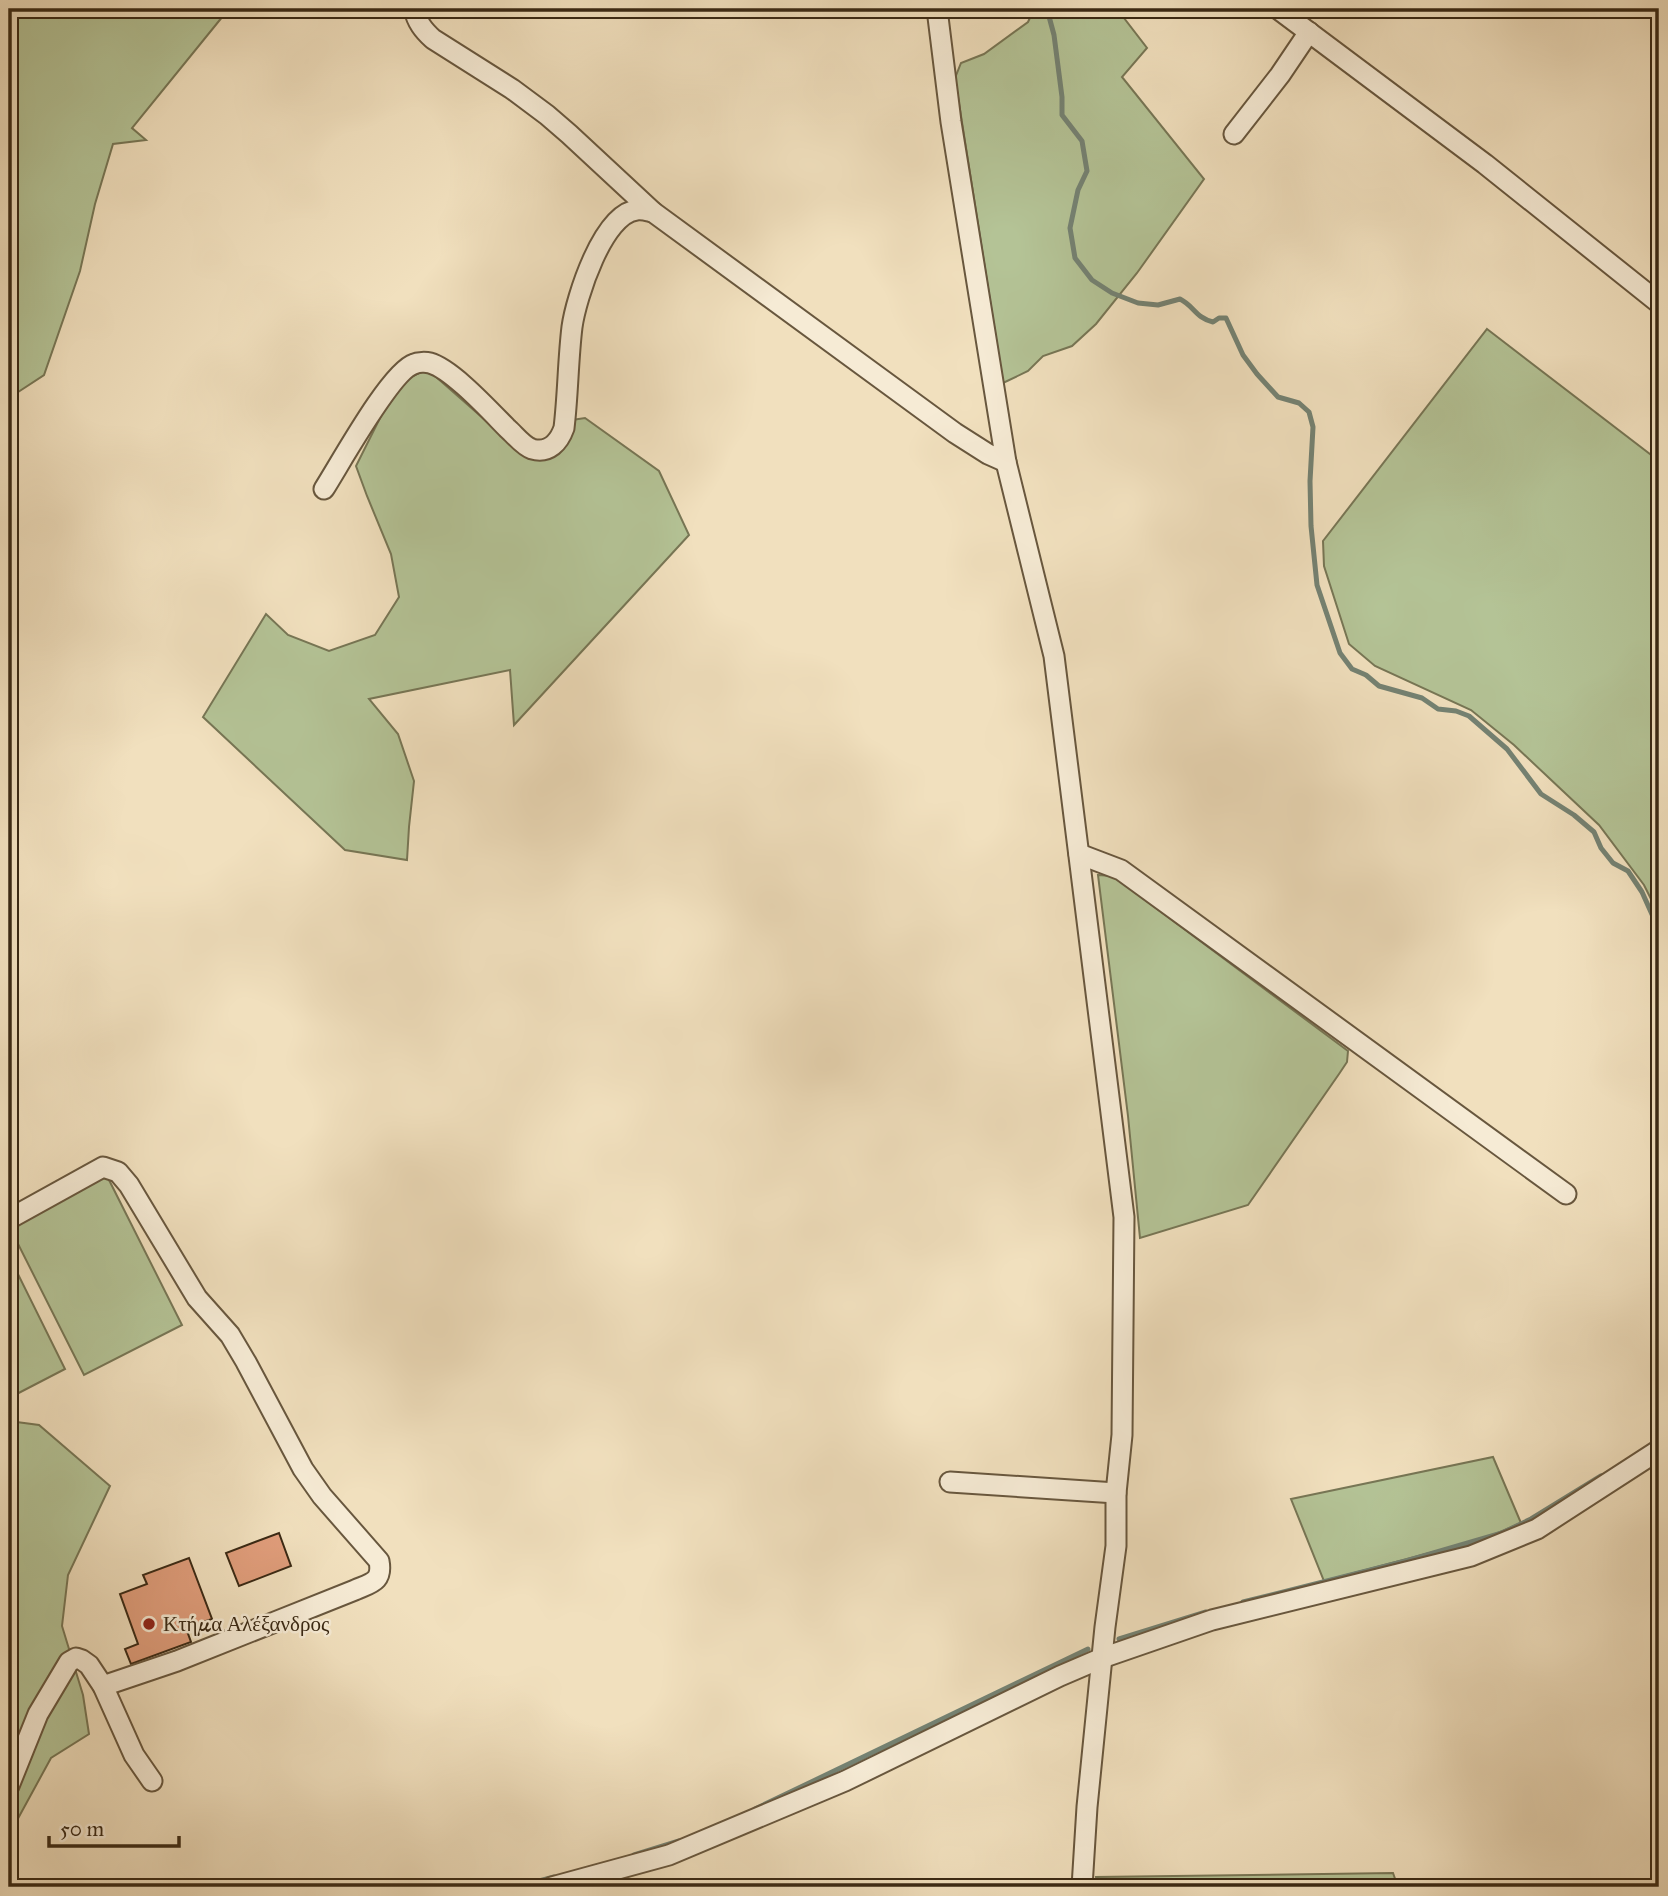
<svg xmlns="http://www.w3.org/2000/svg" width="1668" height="1896" font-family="'IM FELL Great Primer',serif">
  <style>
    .green { fill: #b4c396; stroke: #777655; stroke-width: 2 }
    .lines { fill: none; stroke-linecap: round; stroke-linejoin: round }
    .stream { stroke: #748273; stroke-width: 5 }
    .building { fill: #e19e7c; stroke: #3a2914; stroke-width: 2 }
    .minor-casing { stroke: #68573e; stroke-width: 23 }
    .minor { stroke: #f6ebd5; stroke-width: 19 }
    .poi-dot { fill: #8f2418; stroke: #f6ebd5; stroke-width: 2.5 }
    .labels { text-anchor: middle; stroke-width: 5; stroke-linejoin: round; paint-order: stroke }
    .poi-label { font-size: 21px; fill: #3a2914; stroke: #f6ebd5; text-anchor: start }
  </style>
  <rect width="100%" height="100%" fill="#f1e0be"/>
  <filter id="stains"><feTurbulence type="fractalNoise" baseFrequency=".00286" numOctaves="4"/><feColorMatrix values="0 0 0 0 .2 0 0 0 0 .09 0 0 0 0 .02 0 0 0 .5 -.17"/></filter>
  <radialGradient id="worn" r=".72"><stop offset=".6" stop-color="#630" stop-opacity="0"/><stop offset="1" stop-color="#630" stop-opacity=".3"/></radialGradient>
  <g class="green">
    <path d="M9,9h206l8,7 -91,112 14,12 -33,4 -18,60 -15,67 -36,104 -35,23z"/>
    <path d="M1034,9h83l30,39 -25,29 82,102 -67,94 -41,51 -24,22 -29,10 -15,15 -25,12 -48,-305 6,-15 23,-9 44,-32z"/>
    <path d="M1487,329l172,132v454l-15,-30 -45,-60 -85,-80 -43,-35 -96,-44 -26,-22 -25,-78 -1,-25z"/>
    <path d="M427,369l98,86 47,-35 13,-2 74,53 30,64 -175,190 -4,-55 -141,29 29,35 16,47 -5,46 -2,33 -62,-10 -142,-133 63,-103 22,21 41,16 46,-16 24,-38 -8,-43 -24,-58 -11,-30 26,-52 25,-35z"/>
    <path d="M1098,875l15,1 235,175 -1,11 -8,12 -91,131 -108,33 -12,-122z"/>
    <path d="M107,1176l75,149 -98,50 -75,-149z"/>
    <path d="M9,1256l56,113 -56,29z"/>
    <path d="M9,1421l30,4 71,61 -42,89 -6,51 21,69 6,39 -38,24 -42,77z"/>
    <path d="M1493,1457l28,66 -35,15 -162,43 -33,-82z"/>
    <path d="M1393,1873l5,14h-301l-1,-10z"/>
  </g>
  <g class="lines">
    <g class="stream">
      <path d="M1047,9l7,26 8,62v18l20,26 5,30 -9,19 -8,38 5,30 17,22 20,13 26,10 20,2 22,-6c14,7 16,19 33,23l6,-4h7l17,37 14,19 21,23 21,6 10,9 4,15 -3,54 1,45 6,59 23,68 12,16 14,6 13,11 43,12 16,11 18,2 13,5 38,33 34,45 33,21 20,17 7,16 12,15 15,8 14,21 17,38"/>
      <path d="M1243,1602l163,-41 96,-28 29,-14 70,-43"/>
      <path d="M1119,1639l87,-27"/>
      <path d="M755,1809l333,-160"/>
      <path d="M634,1855l45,-14"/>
      <path d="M517,1887l37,-10"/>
    </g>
  </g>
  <g class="building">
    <path d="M279,1533l12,33 -52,20 -13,-33z"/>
    <path d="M189,1558l23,61 -26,9 5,14 -60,22 -6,-15 13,-5 -18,-50 27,-10 -4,-9z"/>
  </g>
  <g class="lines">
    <defs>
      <g id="minor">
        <path d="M414,9c3,13 9,21 19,30l79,50 35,26 22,19 84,78 302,221 33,21 18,8"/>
        <path d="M937,9l14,113 55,340 48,194 70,561 -2,218 -6,58v53l-11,81 -18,180 -5,80"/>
        <path d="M1278,9l207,155 174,139"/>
        <path d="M1234,134l46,-59 29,-43"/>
        <path d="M324,489c16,-25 67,-118 90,-125 4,-2 12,-2 16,-1 22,6 61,49 78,66 7,6 15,17 24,20 17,5 27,-7 32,-21 4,-33 4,-68 8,-101 4,-29 31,-114 65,-117 5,-1 11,1 16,2"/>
        <path d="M1079,854l42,16 445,324"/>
        <path d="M9,1219l94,-52 15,5 11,13 68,113 33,37 16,27 57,107 19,27 57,65c4,21 -8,22 -24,29l-178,71 -74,25"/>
        <path d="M950,1482l166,11"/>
        <path d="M9,1786l29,-72 31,-52 7,-4 6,2 7,5 14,21 31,69 18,26"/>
        <path d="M552,1887l117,-32 176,-74 215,-105 42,-18 110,-38 259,-64 66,-27 122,-79"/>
      </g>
    </defs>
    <use href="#minor" class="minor-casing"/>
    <use href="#minor" class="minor"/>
  </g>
  <circle class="poi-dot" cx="149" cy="1624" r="7"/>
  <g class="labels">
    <g class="poi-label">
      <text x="163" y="1631">Κτήμα Αλέξανδρος</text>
    </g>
  </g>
  <rect width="1668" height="1896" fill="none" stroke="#f1e0be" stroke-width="35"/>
  <rect x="10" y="10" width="1647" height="1875" fill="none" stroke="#3a2914" stroke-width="3.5"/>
  <rect x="18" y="18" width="1633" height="1861" fill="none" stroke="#3a2914" stroke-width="2"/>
  <path d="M49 1836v10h130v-10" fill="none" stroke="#3a2914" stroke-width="3.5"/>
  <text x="60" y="1836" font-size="21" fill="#3a2914" stroke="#f6ebd5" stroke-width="5" paint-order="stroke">50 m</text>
  <rect width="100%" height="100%" filter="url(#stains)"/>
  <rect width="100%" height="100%" fill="url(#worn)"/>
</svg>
